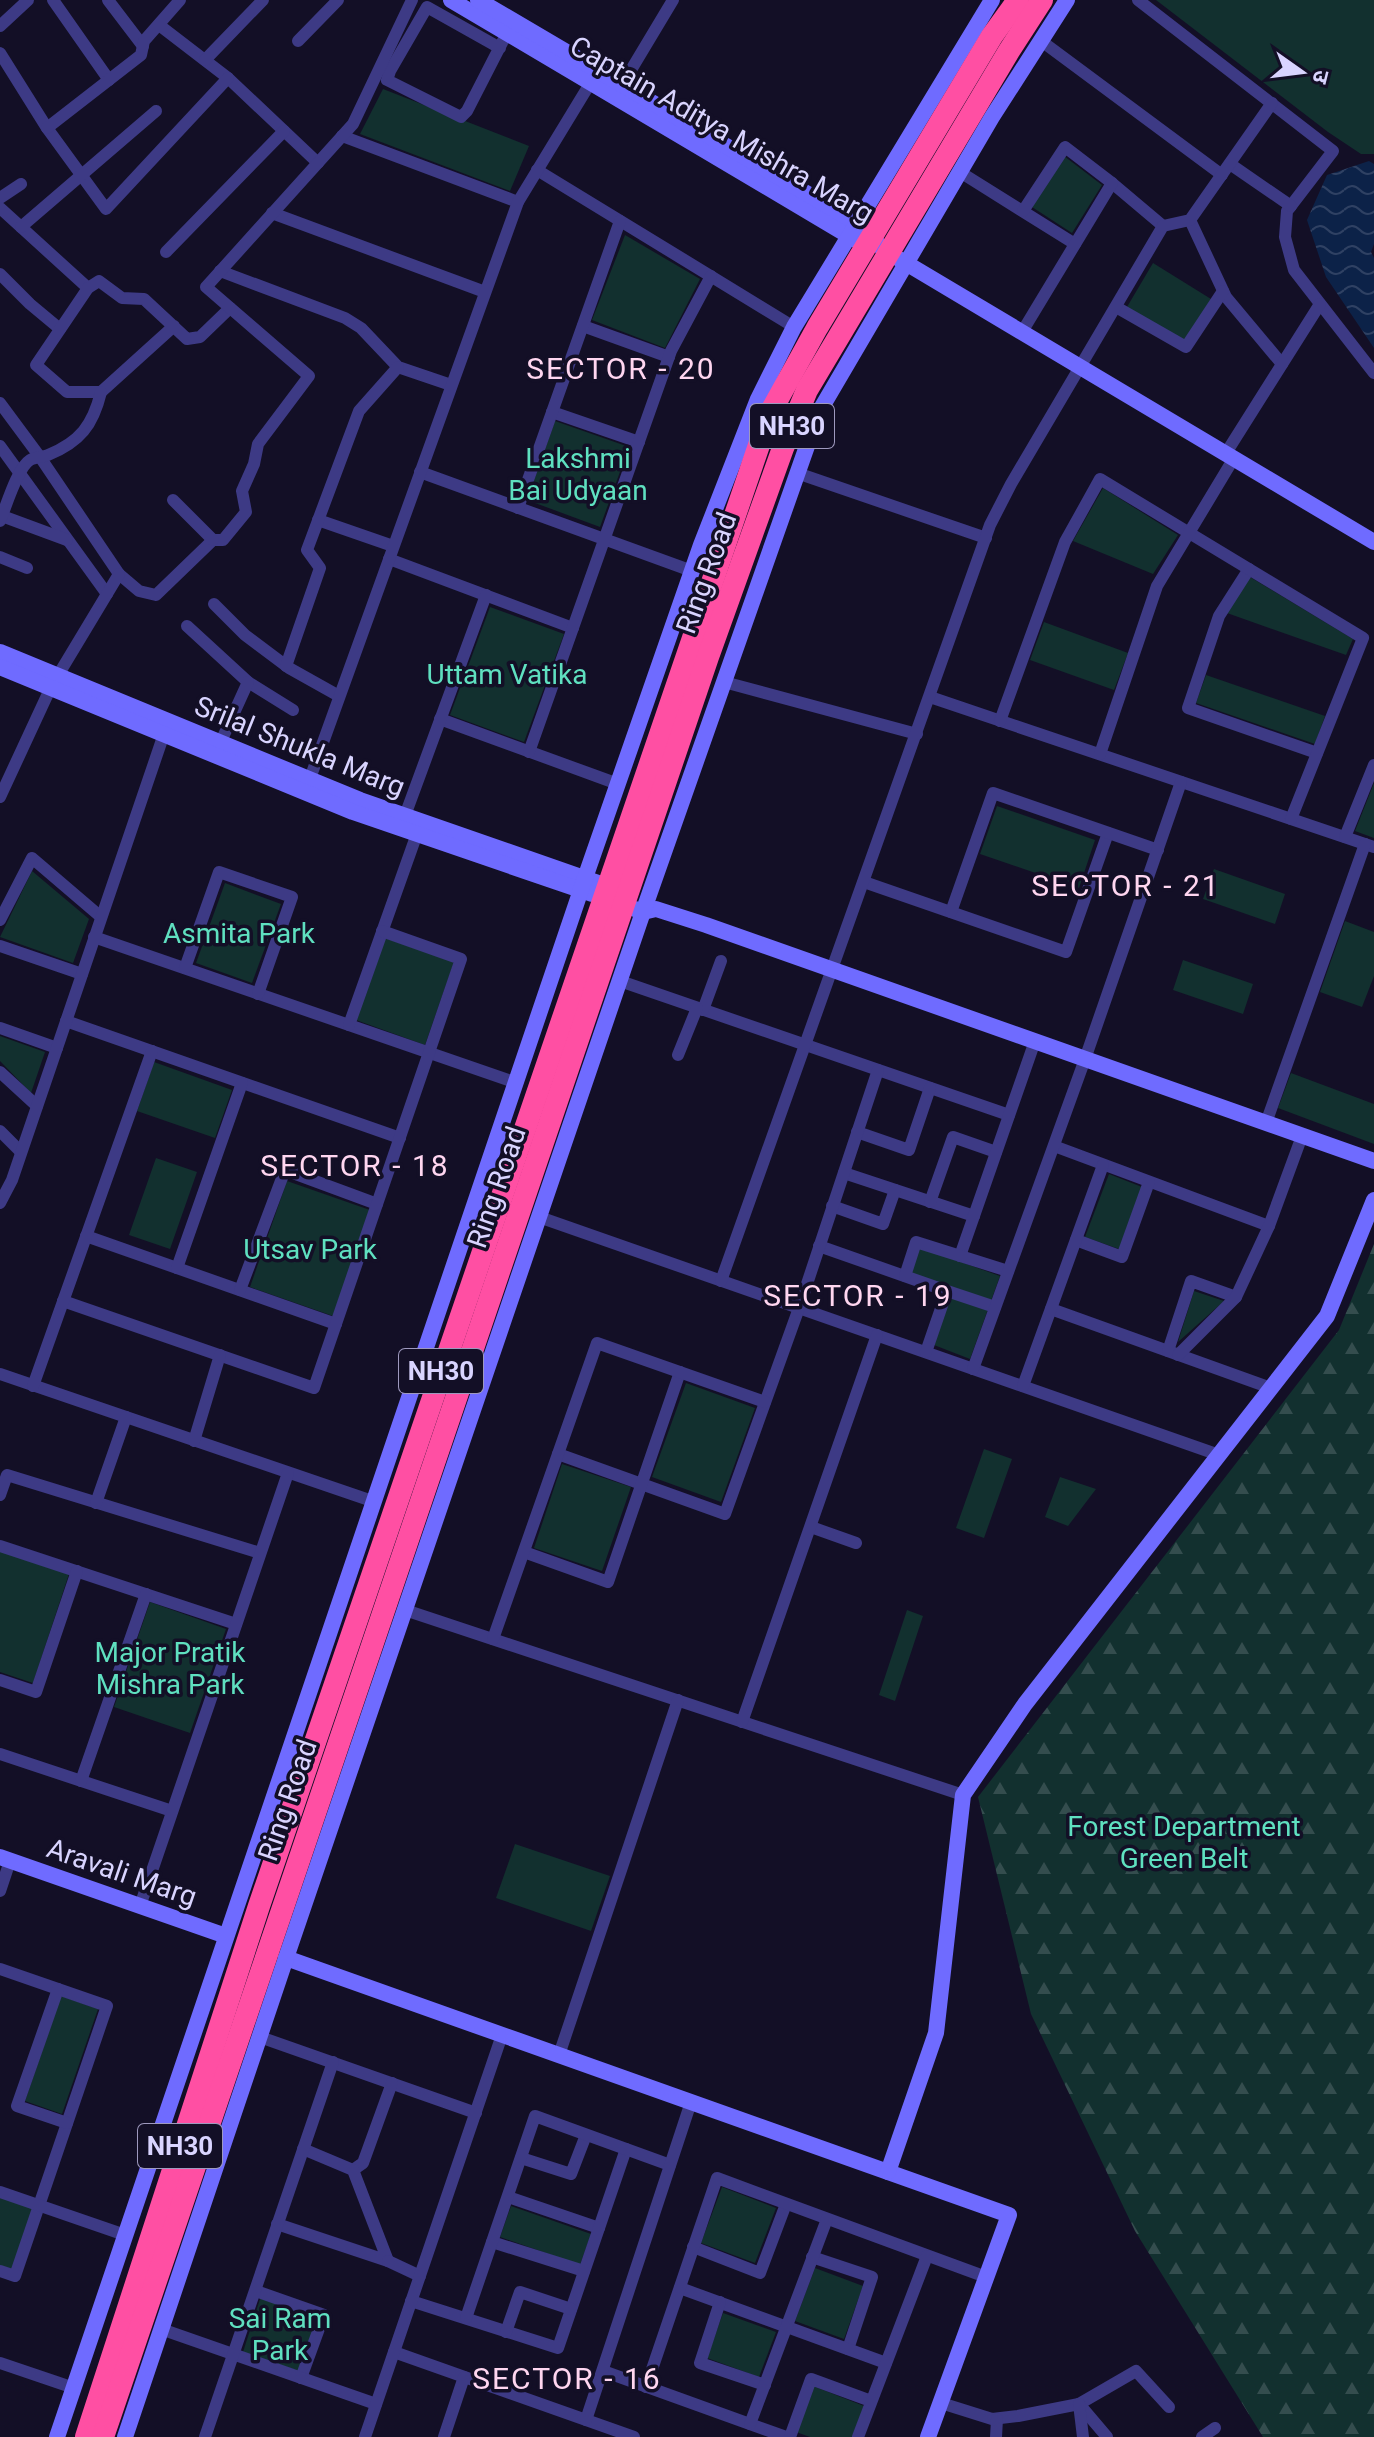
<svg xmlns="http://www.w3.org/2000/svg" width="1374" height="2437" font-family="Roboto,'Noto Sans Devanagari',sans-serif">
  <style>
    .forest { fill: url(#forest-firs) }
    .park { fill: #12302f }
    .water { fill: url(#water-waves) }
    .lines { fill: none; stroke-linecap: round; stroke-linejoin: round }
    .street { stroke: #3d3a85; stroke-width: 12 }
    .secondary { stroke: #6f6bff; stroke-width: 16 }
    .highway { stroke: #ff4fa3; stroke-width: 22 }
    .labels { text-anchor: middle; stroke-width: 7; stroke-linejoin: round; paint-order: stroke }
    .shield { fill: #130f26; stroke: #9e99be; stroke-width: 2 }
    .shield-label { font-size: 26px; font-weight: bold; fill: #d9d4ff }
    .street-label { font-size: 28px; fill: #d9d4ff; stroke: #130f26 }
    .park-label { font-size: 28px; fill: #5fe0c0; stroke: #130f26 }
    .neighbourhood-label { font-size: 30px; letter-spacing: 2px; fill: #ffd6f0; stroke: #130f26 }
  </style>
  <defs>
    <pattern id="forest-firs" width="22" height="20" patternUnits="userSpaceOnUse" patternTransform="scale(2)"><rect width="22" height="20" fill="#12302f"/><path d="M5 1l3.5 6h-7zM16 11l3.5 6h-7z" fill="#344d4e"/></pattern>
    <pattern id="water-waves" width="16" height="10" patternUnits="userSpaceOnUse" patternTransform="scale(2)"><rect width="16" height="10" fill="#0c2248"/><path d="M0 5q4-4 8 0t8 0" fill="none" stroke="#2f4163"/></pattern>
  </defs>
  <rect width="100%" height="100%" fill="#130f26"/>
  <path class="forest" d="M1374,1244v1193h-111l-128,-206 -104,-217 -53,-217 361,-467z"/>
  <g class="park">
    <path d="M1156,0h218v154h-13l-33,-22z"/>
    <path d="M383,89l146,57 -19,45 -150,-57z"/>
    <path d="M1064,156l38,29 -30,48 -40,-26z"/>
    <path d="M625,235l75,44 -35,69 -73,-28z"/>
    <path d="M1153,263l58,36 -26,43 -58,-35z"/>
    <path d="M555,421l74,26 -29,80 -73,-27z"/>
    <path d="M1103,488l75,47 -25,39 -80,-33z"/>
    <path d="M1250,577l103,62 -7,16 -119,-42z"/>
    <path d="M490,607l74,27 -40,108 -74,-27z"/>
    <path d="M1044,622l84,31 -14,37 -84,-30z"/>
    <path d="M1206,675l119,41 -10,28 -119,-41z"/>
    <path d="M1374,783v55l-19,-7z"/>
    <path d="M997,806l98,34 -16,48 -99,-34z"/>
    <path d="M1214,869l71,25 -10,30 -72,-25z"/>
    <path d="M32,871l57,48 -16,44 -73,-26z"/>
    <path d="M225,883l56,21 -29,79 -56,-20z"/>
    <path d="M1345,921l29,11v44l-12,31 -42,-15z"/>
    <path d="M385,938l69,24 -29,83 -69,-25z"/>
    <path d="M1183,960l70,24 -10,30 -70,-24z"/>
    <path d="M0,1036l45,16 -14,41 -31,-32z"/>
    <path d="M154,1062l78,28 -17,48 -78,-27z"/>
    <path d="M1291,1073l83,31v40l-96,-36z"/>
    <path d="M156,1158l41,14 -27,77 -41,-14z"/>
    <path d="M1109,1174l33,13 -23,62 -34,-12z"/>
    <path d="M287,1181l83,29 -37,106 -83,-29z"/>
    <path d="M919,1247l81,29 -30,83 -36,-14 18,-56 -41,-15z"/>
    <path d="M1194,1291l30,10 -46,41z"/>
    <path d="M686,1383l69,25 -34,94 -69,-25z"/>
    <path d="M984,1449l28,10 -28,79 -28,-10z"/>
    <path d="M562,1464l69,23 -29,84 -68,-23z"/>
    <path d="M1060,1477l36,12 -28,37 -23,-9z"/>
    <path d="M0,1551l69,23 -36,109 -33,-11z"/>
    <path d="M150,1602l76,27 -36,104 -76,-26z"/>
    <path d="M907,1610l16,6 -28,85 -16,-6z"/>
    <path d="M515,1844l95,32 -19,55 -95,-33z"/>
    <path d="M61,1996l37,13 -36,105 -37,-13z"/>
    <path d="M722,2187l54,21 -21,55 -54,-20z"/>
    <path d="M0,2197l33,11 -21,64 -12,-5z"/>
    <path d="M511,2206l80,28 -11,31 -80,-28z"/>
    <path d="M815,2268l48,18 -19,53 -49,-18z"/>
    <path d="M261,2296l58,20 -20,55 -56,-19z"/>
    <path d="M723,2313l53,19 -17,45 -52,-19z"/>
    <path d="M813,2386l51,20 -12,31h-42l-14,-5z"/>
  </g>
  <path class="water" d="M1369,161l5,3v80l-3,8 3,6v90l-48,-71 -19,-57 20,-45z"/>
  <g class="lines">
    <g class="street">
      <path d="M53,0l56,80"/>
      <path d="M108,0l35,46"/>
      <path d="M1138,0l195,151 -46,60 -2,26 9,33 80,103"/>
      <path d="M159,25l69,53 90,85"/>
      <path d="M0,26l28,-26"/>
      <path d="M1040,40l182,135"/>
      <path d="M298,41l40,-41"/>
      <path d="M500,48l-73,-41 -37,64 -3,9 74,37 6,-6 40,-78"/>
      <path d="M0,53l47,75 59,81 122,-131"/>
      <path d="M205,60l58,-60"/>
      <path d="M619,90l54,-90"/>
      <path d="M47,128l94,-73 3,-14 36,-41"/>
      <path d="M342,136l176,66"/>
      <path d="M1230,164l61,42"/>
      <path d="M537,170l257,157"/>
      <path d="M960,172l115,72"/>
      <path d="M0,198l21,-14"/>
      <path d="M0,208l88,80"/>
      <path d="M1023,211l42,-64 47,36 51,43"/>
      <path d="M272,213l213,79"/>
      <path d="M1190,220l36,77 56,67"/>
      <path d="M21,227l135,-116"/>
      <path d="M166,252l118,-121"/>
      <path d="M220,271l125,47 16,10 37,39 53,18"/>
      <path d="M0,274l30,30 30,25"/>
      <path d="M1116,307l70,40 37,-56"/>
      <path d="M174,326l-73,66h-34l-31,-27 52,-77 11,-7 23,17 22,1 43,40 13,-2 30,-29"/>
      <path d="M583,326l86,31"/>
      <path d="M1022,332l90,-149"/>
      <path d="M0,403l40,54 79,117 20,17 17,4 57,-55h10l23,-28 -4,-21 12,-27 4,-20 51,-68 -103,-89 147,-163 59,-124"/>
      <path d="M552,412l87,30"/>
      <path d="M0,446l107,148"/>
      <path d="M1226,453l94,-149"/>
      <path d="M420,472l272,99"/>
      <path d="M797,473l189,65"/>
      <path d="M173,500l40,40"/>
      <path d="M518,508l102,-287"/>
      <path d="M2,516l65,24"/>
      <path d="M318,520l75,26"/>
      <path d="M0,521c6,-14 17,-53 30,-61 5,-3 13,-3 18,-5 32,-13 45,-30 53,-63"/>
      <path d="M0,557l27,11"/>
      <path d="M389,559l184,69"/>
      <path d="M1249,569l-30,47 -31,92 129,45"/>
      <path d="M214,604l31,31 44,33 50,28"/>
      <path d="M187,626l61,56 45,28"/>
      <path d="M286,666l34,-98 -13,-18 52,-139 39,-44"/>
      <path d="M724,682l193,52"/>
      <path d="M930,697l444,150"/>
      <path d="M440,719l178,65"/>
      <path d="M1000,721l65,-179 35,-63 263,159 -72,181"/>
      <path d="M218,748l30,-66"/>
      <path d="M529,752l142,-401 40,-75"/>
      <path d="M1100,754l57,-168 77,-128"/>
      <path d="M308,784l210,-582 76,-125"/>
      <path d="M0,797l51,-110 68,-113"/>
      <path d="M403,821l83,-226"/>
      <path d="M1345,837l29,-72"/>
      <path d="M864,882l202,70 42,-119"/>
      <path d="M951,912l42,-119 165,57"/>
      <path d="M0,920l32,-62 69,59"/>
      <path d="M94,937l423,146"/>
      <path d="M0,946l82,28"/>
      <path d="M185,968l34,-96 73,25 -34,97"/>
      <path d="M620,981l389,134"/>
      <path d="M703,1010l18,-49"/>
      <path d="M66,1021l334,117"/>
      <path d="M349,1025l70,-197"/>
      <path d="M0,1028l57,20"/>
      <path d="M678,1055l19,-47"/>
      <path d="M0,1072l37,34"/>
      <path d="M1266,1123l99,-279"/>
      <path d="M0,1131l21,21"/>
      <path d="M857,1132l52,18 21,-62"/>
      <path d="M1054,1146l215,80"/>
      <path d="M844,1173l130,43"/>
      <path d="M930,1202l23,-65 43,15"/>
      <path d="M0,1203l12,-23 154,-452"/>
      <path d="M832,1206l51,18 12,-34"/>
      <path d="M539,1217l680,238"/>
      <path d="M86,1236l250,88"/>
      <path d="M1076,1240l46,17 27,-75"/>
      <path d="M819,1246l128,45 -21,61"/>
      <path d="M960,1256l75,-215"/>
      <path d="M177,1268l65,-185"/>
      <path d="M905,1276l11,-34 92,29"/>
      <path d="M721,1281l269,-756 21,-41 152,-258 27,-6 82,-117"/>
      <path d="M240,1290l45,-120 92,34"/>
      <path d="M947,1291l48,16"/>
      <path d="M63,1301l251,87 147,-429 -79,-28"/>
      <path d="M1051,1309l220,79"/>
      <path d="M1168,1351l23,-70 45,16"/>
      <path d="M1178,1355l58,-58 33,-71 33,-90"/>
      <path d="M973,1369l112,-310 96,-277"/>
      <path d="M0,1374l375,128"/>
      <path d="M33,1386l119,-335"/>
      <path d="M1023,1386l80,-221"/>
      <path d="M194,1441l26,-86"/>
      <path d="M558,1454l167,60 74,-206 79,-238"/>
      <path d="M0,1495l7,-20 253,78"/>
      <path d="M96,1503l30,-86"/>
      <path d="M811,1527l45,16"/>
      <path d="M0,1546l236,78"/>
      <path d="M524,1552l84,30 72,-210"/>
      <path d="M405,1610l558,185"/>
      <path d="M493,1639l104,-296 168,59"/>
      <path d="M0,1680l36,12 41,-121"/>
      <path d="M742,1722l135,-387"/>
      <path d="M0,1754l172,57"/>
      <path d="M81,1781l65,-187"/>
      <path d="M0,1891l10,-30"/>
      <path d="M140,1906l148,-433"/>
      <path d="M0,1969l107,37 -92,270 -15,-5"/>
      <path d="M58,1989l-41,117 50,17"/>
      <path d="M260,2037l216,76"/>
      <path d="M559,2055l119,-355"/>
      <path d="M521,2158l50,16 15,-39"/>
      <path d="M353,2170l10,-7 29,-80"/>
      <path d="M0,2192l125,43"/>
      <path d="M508,2197l91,31"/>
      <path d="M277,2224l111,37 -35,-91 -50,-21"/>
      <path d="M492,2242l92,29"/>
      <path d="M693,2247l67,26 26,-69"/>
      <path d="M812,2257l60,20 -24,72"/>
      <path d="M388,2261l32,15"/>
      <path d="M680,2288l206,75"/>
      <path d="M256,2291l68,24 -23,63"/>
      <path d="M411,2301l147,47 68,-199"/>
      <path d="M720,2302l-20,61 65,22"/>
      <path d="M466,2318l69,-202 135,49"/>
      <path d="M161,2329l215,75"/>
      <path d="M506,2332l14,-40 51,17"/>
      <path d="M394,2352l240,85"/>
      <path d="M0,2363l74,25"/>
      <path d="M603,2371l183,66"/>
      <path d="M646,2387l71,-209 269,99"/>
      <path d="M941,2403l51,16 26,-3 61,-12 57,-33 33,36"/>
      <path d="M1079,2404l28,33"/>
      <path d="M1079,2404l4,33"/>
      <path d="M586,2420l105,-318"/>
      <path d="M750,2424l77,-205"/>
      <path d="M205,2437l128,-375"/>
      <path d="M365,2437l137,-402"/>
      <path d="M444,2437l20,-60"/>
      <path d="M790,2437l21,-58 60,22"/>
      <path d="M858,2437l69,-181"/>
      <path d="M996,2437l1,-18"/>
      <path d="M1202,2437l13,-9"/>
    </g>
    <g class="secondary">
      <path d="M451,0l405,240"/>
      <path d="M478,0l379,223 28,28"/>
      <path d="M899,259l475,283"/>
      <path d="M0,652l360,148 247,86"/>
      <path d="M0,667l353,145 239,82"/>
      <path d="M635,909l8,3 13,-3 50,16 668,236"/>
      <path d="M0,1857l226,79"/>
      <path d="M286,1958l723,257 -81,222"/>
      <path d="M888,2172l48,-139 27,-238 62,-91 302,-388 47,-116"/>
      <path d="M57,2437l528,-1559 116,-333 57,-146 36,-72 198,-327"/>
      <path d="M125,2437l161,-479 357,-1046 176,-500 173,-295 75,-117"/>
    </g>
    <g class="highway">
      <path d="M86,2437l173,-531 511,-1493 47,-85 175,-292 26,-36"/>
      <path d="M103,2437l605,-1780 75,-209 24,-58 202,-339 33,-51"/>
    </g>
  </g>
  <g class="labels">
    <g class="shield">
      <rect x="750" y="404" width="84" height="44" rx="6"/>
      <rect x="399" y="1349" width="84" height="44" rx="6"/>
      <rect x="138" y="2124" width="84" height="44" rx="6"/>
    </g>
    <g class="shield-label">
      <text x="792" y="435">NH30</text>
      <text x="441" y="1380">NH30</text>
      <text x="180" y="2155">NH30</text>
    </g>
    <g class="street-label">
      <text transform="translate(722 129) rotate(30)" y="10">Captain Aditya Mishra Marg</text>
      <text transform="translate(706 573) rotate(-70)" y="10">Ring Road</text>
      <text transform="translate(300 746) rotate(22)" y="10">Srilal Shukla Marg</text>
      <text transform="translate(496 1187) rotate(-71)" y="10">Ring Road</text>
      <text transform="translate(287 1800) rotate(-71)" y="10">Ring Road</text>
      <text transform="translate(122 1872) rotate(19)" y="10">Aravali Marg</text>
    </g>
    <g class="park-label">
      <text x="578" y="468">Lakshmi<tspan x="578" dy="32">Bai Udyaan</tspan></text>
      <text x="507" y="684">Uttam Vatika</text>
      <text x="239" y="943">Asmita Park</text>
      <text x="310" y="1259">Utsav Park</text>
      <text x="170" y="1662">Major Pratik<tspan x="170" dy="32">Mishra Park</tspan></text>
      <text x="1184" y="1836">Forest Department<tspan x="1184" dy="32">Green Belt</tspan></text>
      <text x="280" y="2328">Sai Ram<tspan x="280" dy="32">Park</tspan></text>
    </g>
    <g class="neighbourhood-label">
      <text x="621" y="379">SECTOR - 20</text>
      <text x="1126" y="896">SECTOR - 21</text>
      <text x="355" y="1176">SECTOR - 18</text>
      <text x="858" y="1306">SECTOR - 19</text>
      <text x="567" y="2389">SECTOR - 16</text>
    </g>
  </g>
  <g transform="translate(1302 72) rotate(104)" stroke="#130f26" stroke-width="6" paint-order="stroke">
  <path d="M0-6L14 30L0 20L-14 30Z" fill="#d9d4ff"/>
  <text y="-12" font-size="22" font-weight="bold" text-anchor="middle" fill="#d9d4ff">उ</text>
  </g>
</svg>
